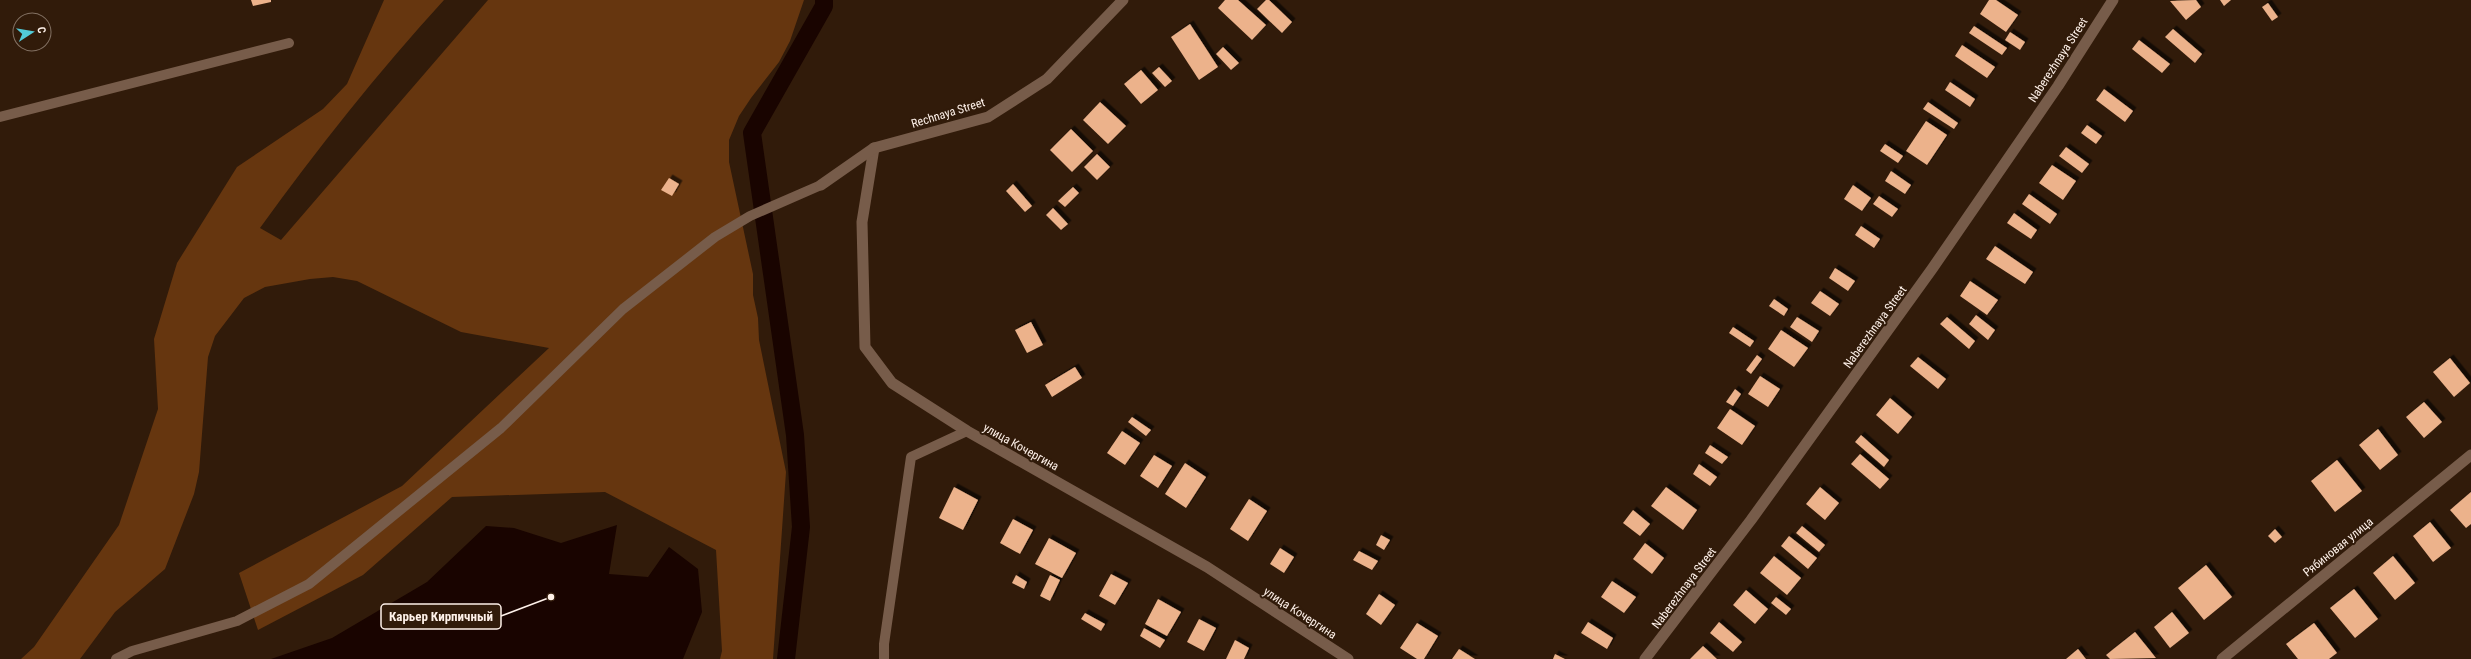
<svg xmlns="http://www.w3.org/2000/svg" width="2471" height="659" font-family="'Roboto Condensed',sans-serif">
  <style>
    .forest { fill: #66360f }
    .water { fill: #190400 }
    .lines { fill: none; stroke-linecap: round; stroke-linejoin: round }
    .canal { stroke: #190400; stroke-width: 18 }
    .building { fill: #ecb28b; filter: url(#shadow) }
    .service { stroke: #775c4a; stroke-width: 10 }
    .minor { stroke: #775c4a; stroke-width: 11 }
    .tertiary { stroke: #775c4a; stroke-width: 11 }
    .labels { text-anchor: middle; stroke-width: 4; stroke-linejoin: round; paint-order: stroke }
    .street-label { font-size: 12px; fill: #fef1e9; stroke: #311b0a }
    .leader { fill: none; stroke: #fef1e9; stroke-width: 1.5 }
    .callout-dot { fill: #fef1e9; stroke: #311b0a; stroke-width: 1.5 }
    .callout { fill: #311b0a; stroke: #fef1e9; stroke-width: 1.5 }
    .callout-label { font-size: 13px; text-anchor: middle; font-weight: bold; fill: #fef1e9 }
  </style>
  <defs>
    <filter id="shadow"><feDropShadow dx="3.5" dy="-3.5" stdDeviation="0" flood-color="#0009"/></filter>
  </defs>
  <rect width="100%" height="100%" fill="#311b0a"/>
  <path class="forest" d="M384,0h60c-66,72 -127,149 -184,228l21,12 207,-240h316l-14,41 -11,21 -28,36 -12,18 -10,24v22l24,112v21l5,23 1,22 27,132 -13,187h-53l2,-8 -6,-101 -111,-58 -153,5 -89,78 -105,55 -19,-57 163,-87 147,-138 -88,-16 -104,-51 -24,-4 -23,2 -45,8 -21,11 -29,38 -7,21 -9,115 -5,22 -29,75 -50,43 -35,47h-59l13,-12 85,-122 39,-116 -4,-70 23,-76 60,-96 86,-58 24,-25z"/>
  <path class="water" d="M617,525l-8,49 39,3 21,-30 29,22 4,43 -19,47h-412l61,-21 95,-56 59,-56 28,2 47,15z"/>
  <g class="lines">
    <path class="canal" d="M786,659l15,-132 -6,-92 -43,-302 72,-127v-6"/>
  </g>
  <g class="building">
    <path d="M251,0h20v2l-18,4z"/>
    <path d="M1225,0h13l28,25 -14,15 -34,-32z"/>
    <path d="M1266,0h3l23,22 -10,11 -25,-24z"/>
    <path d="M1989,0h7l22,15 -12,17 -26,-18z"/>
    <path d="M2196,0l5,7 -15,13 -16,-19z"/>
    <path d="M2220,0h11l-7,6z"/>
    <path d="M2268,3l10,14 -6,4 -10,-14z"/>
    <path d="M1190,24l28,43 -19,13 -28,-43z"/>
    <path d="M1974,26l33,22 -5,7 -33,-22z"/>
    <path d="M2173,29l29,25 -7,9 -30,-26z"/>
    <path d="M2010,32l15,10 -5,8 -15,-10z"/>
    <path d="M2139,40l31,24 -8,9 -30,-24z"/>
    <path d="M1962,45l33,22 -8,11 -32,-22z"/>
    <path d="M1223,47l16,16 -8,7 -15,-16z"/>
    <path d="M1159,67l13,14 -7,6 -13,-14z"/>
    <path d="M1141,70l17,20 -17,14 -17,-20z"/>
    <path d="M1950,82l25,17 -5,8 -25,-17z"/>
    <path d="M2104,89l29,22 -8,11 -29,-22z"/>
    <path d="M1100,102l26,24 -18,18 -25,-24z"/>
    <path d="M1928,102l30,21 -4,6 -31,-20z"/>
    <path d="M1926,121l21,14 -20,30 -21,-14z"/>
    <path d="M2087,125l15,11 -6,8 -15,-11z"/>
    <path d="M1071,129l22,22 -21,21 -22,-22z"/>
    <path d="M1885,144l18,12 -5,7 -18,-12z"/>
    <path d="M2066,147l23,17 -7,9 -23,-17z"/>
    <path d="M1097,154l13,13 -13,13 -13,-13z"/>
    <path d="M2052,165l24,16 -13,19 -24,-17z"/>
    <path d="M1891,171l20,14 -6,9 -20,-13z"/>
    <path d="M669,178l10,6 -7,12 -11,-6z"/>
    <path d="M1013,184l19,22 -7,6 -19,-21z"/>
    <path d="M1853,185l18,13 -9,13 -18,-12z"/>
    <path d="M1073,187l6,6 -14,14 -7,-6z"/>
    <path d="M2029,194l28,20 -7,10 -28,-20z"/>
    <path d="M1879,196l19,13 -6,8 -19,-13z"/>
    <path d="M1053,208l15,16 -7,6 -15,-15z"/>
    <path d="M2014,213l23,17 -6,9 -24,-16z"/>
    <path d="M1861,226l19,13 -6,9 -19,-13z"/>
    <path d="M1995,246l38,26 -8,12 -39,-25z"/>
    <path d="M1835,268l20,13 -7,10 -19,-13z"/>
    <path d="M1970,281l28,19 -11,15 -27,-19z"/>
    <path d="M1820,291l19,13 -9,12 -19,-13z"/>
    <path d="M1774,299l14,10 -4,7 -15,-10z"/>
    <path d="M1976,315l19,15 -7,10 -19,-16z"/>
    <path d="M1797,317l22,14 -7,11 -22,-15z"/>
    <path d="M1947,317l28,24 -6,8 -29,-25z"/>
    <path d="M1031,322l12,23 -16,8 -12,-23z"/>
    <path d="M1733,327l21,14 -4,6 -21,-14z"/>
    <path d="M1781,330l27,18 -14,19 -26,-18z"/>
    <path d="M1757,355l5,4 -11,15 -5,-4z"/>
    <path d="M1918,357l28,22 -8,10 -28,-23z"/>
    <path d="M2450,358l20,25 -16,14 -21,-25z"/>
    <path d="M1075,367l7,11 -30,19 -7,-12z"/>
    <path d="M1760,376l20,13 -12,18 -20,-13z"/>
    <path d="M1735,389l6,5 -8,12 -7,-4z"/>
    <path d="M1890,398l22,19 -14,17 -22,-19z"/>
    <path d="M2424,402l18,20 -18,16 -18,-21z"/>
    <path d="M1730,409l25,17 -13,19 -25,-17z"/>
    <path d="M1132,417l19,13 -5,6 -18,-14z"/>
    <path d="M2378,429l20,26 -18,15 -21,-25z"/>
    <path d="M1122,431l18,12 -15,22 -18,-12z"/>
    <path d="M1861,435l28,25 -5,7 -29,-25z"/>
    <path d="M1710,445l18,12 -6,7 -17,-11z"/>
    <path d="M1860,454l29,25 -9,10 -29,-25z"/>
    <path d="M1154,455l18,11 -14,22 -18,-12z"/>
    <path d="M2337,460l25,31 -27,21 -24,-31z"/>
    <path d="M1185,463l21,14 -20,31 -21,-14z"/>
    <path d="M1699,464l18,13 -7,9 -17,-12z"/>
    <path d="M954,487l24,13 -15,30 -24,-12z"/>
    <path d="M1666,487l31,23 -14,20 -32,-24z"/>
    <path d="M1820,487l19,16 -14,17 -19,-16z"/>
    <path d="M2471,492v32l-5,4 -16,-18z"/>
    <path d="M1249,499l18,12 -19,30 -18,-12z"/>
    <path d="M1633,510l17,14 -10,12 -17,-13z"/>
    <path d="M1013,519l20,11 -13,24 -20,-11z"/>
    <path d="M2430,522l21,26 -18,14 -20,-26z"/>
    <path d="M1802,526l23,19 -6,7 -23,-19z"/>
    <path d="M2275,529l7,8 -7,6 -7,-7z"/>
    <path d="M1381,535l9,5 -6,10 -8,-5z"/>
    <path d="M1789,536l28,22 -9,11 -27,-23z"/>
    <path d="M1049,538l27,15 -14,25 -27,-14z"/>
    <path d="M1645,543l19,15 -12,16 -19,-15z"/>
    <path d="M1280,548l14,9 -10,16 -14,-9z"/>
    <path d="M1359,551l19,10 -6,9 -19,-10z"/>
    <path d="M1774,556l27,22 -14,17 -27,-22z"/>
    <path d="M2393,556l22,27 -20,17 -22,-27z"/>
    <path d="M2206,565l26,32 -28,23 -26,-32z"/>
    <path d="M1111,574l17,9 -13,22 -16,-9z"/>
    <path d="M1016,575l11,7 -3,7 -12,-6z"/>
    <path d="M1050,575l10,5 -10,21 -10,-5z"/>
    <path d="M1612,581l24,16 -12,16 -23,-16z"/>
    <path d="M2354,589l24,30 -23,19 -25,-30z"/>
    <path d="M1746,590l22,19 -13,15 -22,-19z"/>
    <path d="M1379,594l16,11 -14,20 -15,-11z"/>
    <path d="M1776,597l15,12 -5,6 -15,-12z"/>
    <path d="M1158,599l23,13 -14,24 -22,-12z"/>
    <path d="M2172,612l17,21 -19,15 -16,-21z"/>
    <path d="M1085,613l20,11 -4,7 -20,-12z"/>
    <path d="M1199,619l17,9 -12,23 -17,-9z"/>
    <path d="M1588,622l25,16 -6,11 -26,-16z"/>
    <path d="M1719,622l23,20 -9,10 -23,-19z"/>
    <path d="M1417,623l21,13 -14,23h-7l-17,-11z"/>
    <path d="M2314,623l23,30 -8,6h-31l-12,-15z"/>
    <path d="M1144,628l21,12 -5,8 -20,-12z"/>
    <path d="M2135,632l21,26 -46,1 -4,-4z"/>
    <path d="M1235,640l14,8 -5,11h-18z"/>
    <path d="M1703,646l14,13h-27z"/>
    <path d="M1459,649l16,10h-23z"/>
    <path d="M2078,649l8,10h-20z"/>
    <path d="M1555,654l10,5h-12z"/>
  </g>
  <g class="lines">
    <g class="service">
      <path d="M0,117l289,-74"/>
      <path d="M116,659l16,-8 105,-30 72,-37 192,-156 122,-119 92,-72 35,-21 71,-31"/>
      <path d="M884,659v-15l27,-187 56,-26"/>
    </g>
    <g class="minor">
      <path d="M874,148l-12,74 3,125 27,36 75,48 240,136 141,92"/>
      <path d="M821,185l53,-37 114,-31 59,-38 76,-79"/>
      <path d="M2222,659l249,-204"/>
    </g>
    <path class="tertiary" d="M1645,659l106,-139 181,-251 126,-183 55,-86"/>
  </g>
  <g class="labels">
    <g class="street-label">
      <text transform="translate(2058 60) rotate(-57)" y="4">Naberezhnaya Street</text>
      <text transform="translate(948 113) rotate(-17)" y="4">Rechnaya Street</text>
      <text transform="translate(1875 327) rotate(-54)" y="4">Naberezhnaya Street</text>
      <text transform="translate(1021 447) rotate(29)" y="4">улица Кочергина</text>
      <text transform="translate(2338 547) rotate(-39)" y="4">Рябиновая улица</text>
      <text transform="translate(1684 588) rotate(-53)" y="4">Naberezhnaya Street</text>
      <text transform="translate(1300 613) rotate(33)" y="4">улица Кочергина</text>
    </g>
  </g>
  <path class="leader" d="M551 597L501 616"/>
  <circle class="callout-dot" cx="551" cy="597" r="4"/>
  <rect class="callout" x="381" y="604" width="120" height="25" rx="4"/>
  <g class="callout-label">
    <text x="441" y="621">Карьер Кирпичный</text>
  </g>
  <g transform="translate(32 32) rotate(78)"><circle r="19" fill="#311b0a" stroke="#837163"/>
  <path d="M0-3L7 15L0 10L-7 15Z" fill="#52cbd8"/>
  <text y="-6" font-size="11" font-weight="bold" text-anchor="middle" fill="#fef1e9">С</text>
  </g>
</svg>
